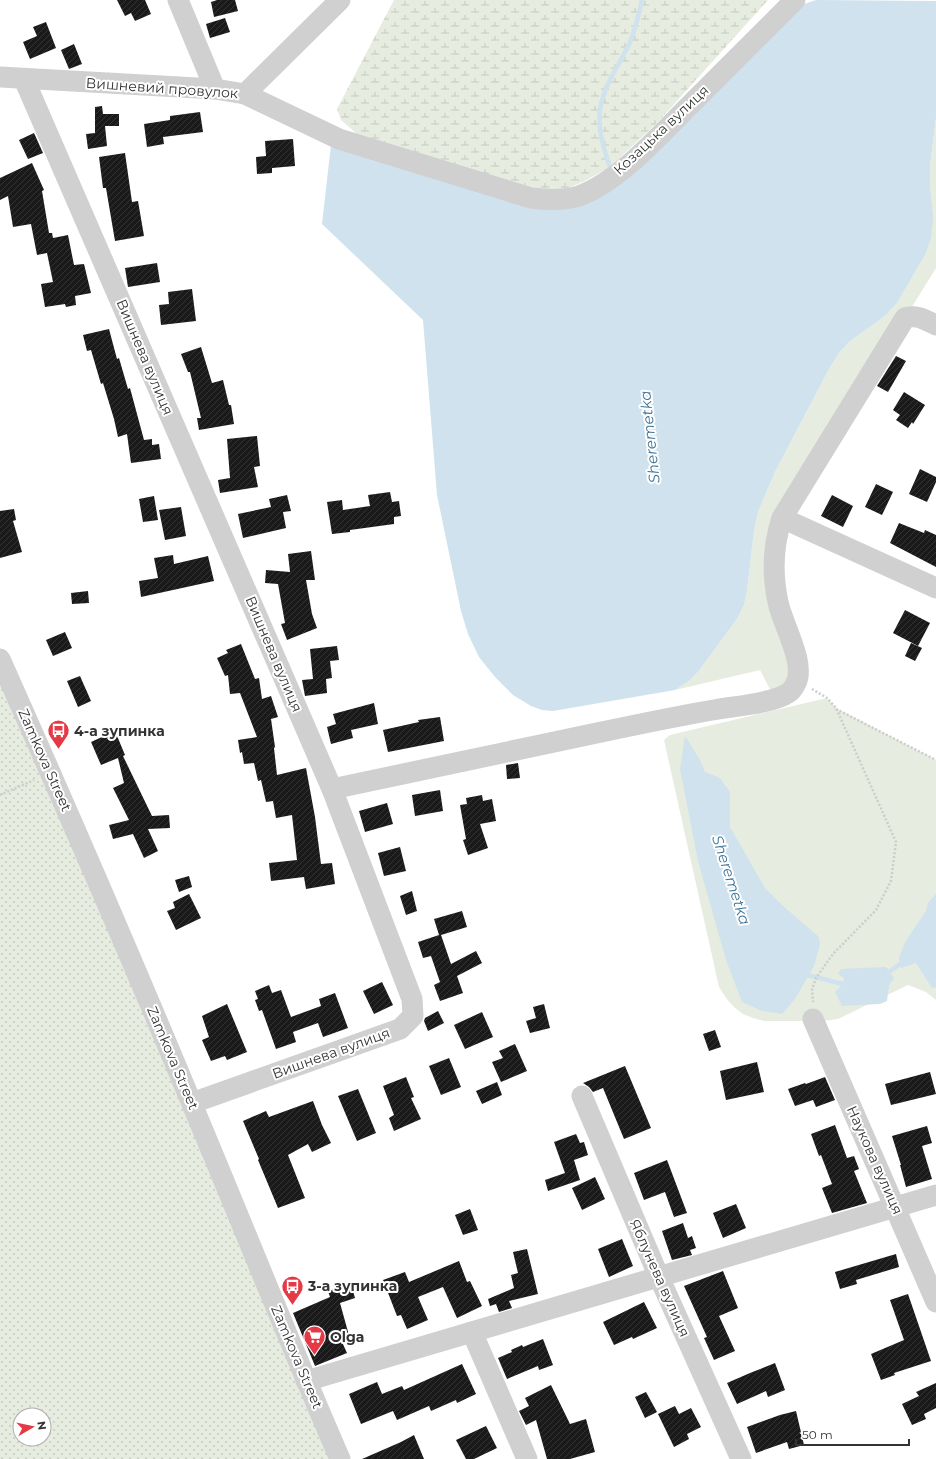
<svg xmlns="http://www.w3.org/2000/svg" width="936" height="1459" font-family="Montserrat,sans-serif">
  <style>
    .green { fill: #e6ecdf }
    .wetland { fill: url(#wetland-marsh) }
    .park { fill: url(#park-dots); fill-rule: evenodd }
    .water { fill: #cfe2ee }
    .lines { fill: none; stroke-linecap: round; stroke-linejoin: round }
    .stream { stroke: #cfe2ee; stroke-width: 4.5 }
    .building { fill: url(#building-hatch) }
    .path { stroke: #cdcdcd; stroke-width: 2.5; stroke-dasharray: 2 2; stroke-linecap: butt }
    .minor { stroke: #d0d0d0; stroke-width: 21 }
    .labels { text-anchor: middle; stroke-width: 4; stroke-linejoin: round; paint-order: stroke }
    .street-label { font-size: 14px; fill: #333; stroke: #fff }
    .poi-label { font-size: 14px; font-weight: bold; fill: #333; stroke: #fff; text-anchor: start }
    .water-label { font-size: 15px; font-style: italic; fill: #3f7597; stroke: #fff }
  </style>
  <defs>
    <pattern id="wetland-marsh" width="20" height="14" patternUnits="userSpaceOnUse"><rect width="20" height="14" fill="#e6ecdf"/><path d="M1 5h8M5 5V1M11 12h8M15 12V8" fill="none" stroke="#c6cbc0"/></pattern>
    <pattern id="park-dots" width="8" height="8" patternUnits="userSpaceOnUse"><rect width="8" height="8" fill="#e6ecdf"/><path d="M2 2h.1M6 6h.1" fill="none" stroke="#c6cbc0" stroke-width="1.8" stroke-linecap="round"/></pattern>
    <pattern id="building-hatch" width="6" height="6" patternUnits="userSpaceOnUse"><rect width="6" height="6" fill="#1a1a1a"/><path d="M-1 1l2-2M0 6l6-6M5 7l2-2" fill="none" stroke="#333"/></pattern>
  </defs>
  <rect width="100%" height="100%" fill="#fff"/>
  <g class="green">
    <path d="M936,118v150l-31,50 -130,225 22,119 -22,37 -15,-29 -85,20 14,-9 9,-9 39,-53 7,-14 3,-14 7,-60 4,-19 17,-40 54,-103 10,-16 10,-11 36,-26 12,-13 28,-48 5,-68v-21z"/>
    <path d="M827,698l9,10 100,52v240l-10,-8 -18,-7 -70,34 -15,2h-59l-11,-3 -10,-4 -9,-7 -8,-9 -7,-11 -55,-247 6,-5z"/>
  </g>
  <path class="wetland" d="M394,0h374l-111,123 -47,44 -27,15 -17,7 -22,3 -187,-58 -16,-14 -4,-11z"/>
  <path class="park" d="M0,659l341,800h-341zM20,1415h24v24h-24z"/>
  <g class="water">
    <path d="M816,0l120,1v117l-6,48v21l3,30 -2,21 -6,17 -28,48 -12,13 -36,26 -10,11 -10,16 -54,103 -17,40 -4,19 -7,60 -3,14 -7,14 -39,53 -9,9 -14,9 -122,21 -11,-1 -11,-4 -18,-11 -18,-18 -16,-20 -11,-23 -7,-23 -24,-116 -14,-175 -101,-96 9,-79 241,60 232,-201z"/>
    <path d="M685,736l15,24 5,12 15,6 10,14v35l35,61 17,17 37,32 1,7 -6,22 -19,33 -13,15 -20,-3 -20,-9 -16,-42 -28,-99 -18,-92z"/>
    <path d="M936,894v93l-4,1 -16,-25 -15,5 -2,-10 6,-16 21,-31 2,-8z"/>
    <path d="M886,967l8,11 -5,7 -2,16 -7,3 -38,2 -7,-14 8,-8 1,-6 -6,-4 3,-5z"/>
  </g>
  <g class="lines">
    <g class="stream">
      <path d="M610,167c-8,-22 -15,-47 -7,-70 6,-20 19,-37 27,-55 6,-14 9,-28 12,-42"/>
      <path d="M802,972l5,3 36,9 6,-2"/>
      <path d="M883,973l6,-1 15,-11"/>
    </g>
  </g>
  <g class="building">
    <path d="M117,0h28l6,14 -16,7 -4,-8 -6,3z"/>
    <path d="M217,0h18l3,11 -24,6 -3,-15z"/>
    <path d="M225,18l5,14 -20,6 -4,-14z"/>
    <path d="M46,22l10,26 -26,11 -7,-17 14,-6 -4,-9z"/>
    <path d="M74,44l8,20 -13,5 -8,-19z"/>
    <path d="M102,106l1,8h16v12h-14l2,20 -19,3 -2,-15 9,-1v-26z"/>
    <path d="M200,112l3,20 -40,5 1,7 -17,3 -3,-23 26,-4v-4z"/>
    <path d="M34,133l9,20 -15,6 -9,-19z"/>
    <path d="M293,139l2,27 -23,2v5l-15,1 -1,-17 10,-1 -1,-15z"/>
    <path d="M125,153l7,49 6,-1 6,35 -29,5 -9,-53h-3l-4,-31z"/>
    <path d="M32,163l12,27 -2,1 7,42h3l1,5 15,-3 6,30 10,-1 7,29 -16,3 1,9 -10,2 -1,-3 -20,3 -4,-23 12,-2 -6,-29 -10,2 -6,-31 -18,3 -5,-31 -8,4v-22z"/>
    <path d="M157,263l3,19 -32,5 -3,-19z"/>
    <path d="M192,289l4,32 -35,4 -2,-20 10,-1 -1,-12z"/>
    <path d="M109,329l8,30 2,-1 9,31 2,-1 14,52 8,-1v6l7,-1 2,15 -30,4 -4,-29 -9,3 -4,-18 -11,-36 -2,1 -10,-34 -4,1 -4,-16z"/>
    <path d="M201,347l11,36 11,-3 6,25h2l3,19 -35,6 -2,-12h4l-11,-46h-2l-7,-18z"/>
    <path d="M896,356l10,5 -18,31 -11,-6z"/>
    <path d="M904,392l21,13 -12,19 -1,-2 -4,6 -12,-8 4,-5 -7,-5z"/>
    <path d="M257,436l3,30 -6,1 4,20 -38,6 -2,-13 12,-2 -3,-39z"/>
    <path d="M920,469l16,8v5l-9,20 -18,-8z"/>
    <path d="M876,484l17,8 -11,23 -17,-8z"/>
    <path d="M390,492l2,10 7,-1 2,15 -7,1v7l-44,6v2l-18,2 -5,-32 15,-2 1,10 27,-4 -2,-11z"/>
    <path d="M287,495l4,16 -8,1 3,16 -43,10 -5,-24 33,-7 -2,-8z"/>
    <path d="M832,495l21,11 -10,21 -22,-11z"/>
    <path d="M154,496l4,24 -15,2 -4,-23z"/>
    <path d="M181,507l5,29 -21,4 -6,-30z"/>
    <path d="M14,509l2,11 -3,1 9,31 -22,6v-47z"/>
    <path d="M899,523l25,10 1,-3 11,5v32l-46,-24z"/>
    <path d="M311,551l4,29h-9l6,34 5,14 -30,12 -6,-16 4,-1 -7,-39 -13,-1 1,-13 24,2 -2,-18z"/>
    <path d="M173,555l1,9 34,-8 6,25 -73,16 -2,-16 19,-3 -4,-20z"/>
    <path d="M88,591l1,12 -17,1 -1,-11z"/>
    <path d="M905,610l25,13 -12,23 -25,-13z"/>
    <path d="M65,632l7,16 -19,8 -7,-16z"/>
    <path d="M911,643l11,5 -7,13 -10,-5z"/>
    <path d="M241,644l14,35 4,-1 3,21 9,-3 7,21 -7,2 4,28 -1,1 3,27 29,-7 9,49 6,47 11,-1 3,21 -29,5 -2,-12 -33,4 -2,-18 28,-3 -5,-45 -16,3 -3,-17 -7,1 -5,-22 -3,1 -4,-18 -10,1 -2,-12 -2,1 -2,-13 19,-3 -17,-44 -10,1 -2,-19 -3,1 -8,-18 11,-5 -2,-3z"/>
    <path d="M337,646l2,14 -9,1 2,17 -6,1 1,14 -22,3 -3,-16 11,-1 -3,-30z"/>
    <path d="M80,676l11,25 -13,6 -11,-26z"/>
    <path d="M374,703l4,21 -27,6 2,8 -22,6 -4,-17 9,-3 -3,-10z"/>
    <path d="M440,717l4,24 -56,11 -5,-22 36,-8 -1,-2z"/>
    <path d="M115,731l10,24 -2,1 29,60 17,-1 1,13 -22,1 10,22 -14,7 -11,-24 -20,5 -4,-14 20,-5 -16,-32 11,-5 -6,-25 -17,7 -10,-23z"/>
    <path d="M518,763l2,15 -13,1 -1,-14z"/>
    <path d="M440,790l3,21 -28,5 -3,-21z"/>
    <path d="M482,795l1,6 9,-2 4,22 -16,3 8,24 -20,7 -5,-15 3,-1 -6,-34 7,-1 -1,-6z"/>
    <path d="M387,803l6,21 -28,8 -6,-21z"/>
    <path d="M400,847l6,24 -22,5 -6,-23z"/>
    <path d="M189,876l3,11 -13,5 -4,-12z"/>
    <path d="M412,891l5,20 -11,4 -6,-19z"/>
    <path d="M189,894l12,24 -25,12 -9,-19 8,-3 -2,-6z"/>
    <path d="M462,911l5,16 -26,8 10,29 25,-13 6,12 -25,13 6,17 -23,8 -6,-16 6,-3 -9,-26 -8,2 -5,-16 21,-7 -5,-16z"/>
    <path d="M382,982l11,23 -19,9 -11,-23z"/>
    <path d="M269,985l3,8 9,-3 10,27 30,-11 -2,-7 16,-6 13,35 -25,9 -5,-14 -25,9 3,10 -20,7 -14,-39 -3,1 -4,-11 3,-1 -3,-8z"/>
    <path d="M227,1004l20,48 -20,8 -2,-4 -14,5 -9,-21 7,-3 -7,-21z"/>
    <path d="M544,1004l6,24 -20,5 -4,-12 10,-3 -3,-11z"/>
    <path d="M438,1011l6,12 -16,8 -4,-10 1,-3z"/>
    <path d="M482,1012l11,25 -28,12 -11,-24z"/>
    <path d="M715,1030l6,17 -12,4 -6,-17z"/>
    <path d="M515,1044l12,27 -26,11 -9,-20 11,-4 -4,-7z"/>
    <path d="M449,1058l12,29 -20,8 -12,-29z"/>
    <path d="M757,1062l7,30 -38,8 -6,-29z"/>
    <path d="M625,1066l26,62 -27,11 -21,-51 -10,4 -4,-5 -6,-4z"/>
    <path d="M930,1072l6,22 -45,11 -6,-21z"/>
    <path d="M406,1077l8,20 -3,1 10,21 -27,12 -5,-13 5,-3 -11,-29z"/>
    <path d="M825,1077l10,23 -19,7 -3,-7 -18,6 -7,-17 17,-6 1,1z"/>
    <path d="M497,1082l5,13 -20,9 -6,-13z"/>
    <path d="M358,1089l18,44 -19,8 -19,-45z"/>
    <path d="M313,1101l9,24 9,18 -19,9 -4,-8 -20,11 17,43 -27,10 -20,-48 1,-1 -16,-38 23,-10 3,6z"/>
    <path d="M835,1125l12,33 7,-2 5,13 -5,2 13,32 -35,10 -10,-25 10,-4 -11,-29 -2,1 -8,-22z"/>
    <path d="M927,1126l5,17 -10,3 10,33 -26,8 -6,-22h1l-9,-29z"/>
    <path d="M576,1134l4,9 4,-1 4,13 -14,5 6,20 -32,11 -3,-11 20,-7 -11,-31z"/>
    <path d="M667,1160l20,53 -13,4 -9,-25 -21,8 -10,-27z"/>
    <path d="M595,1177l10,22 -23,11 -10,-22z"/>
    <path d="M736,1204l10,24 -23,10 -10,-25z"/>
    <path d="M470,1209l8,21 -15,5 -8,-20z"/>
    <path d="M683,1223l5,15 4,-2 4,12 -6,2 2,5 -20,5 -10,-29z"/>
    <path d="M622,1239l11,27 -24,11 -11,-28z"/>
    <path d="M527,1249l11,45 -29,7 3,7 -13,4 -3,-8 -6,2 -2,-7 26,-11 -3,-13 7,-2 -5,-21z"/>
    <path d="M896,1254l3,13 -43,13 1,4 -17,5 -5,-17z"/>
    <path d="M459,1261l8,21 3,-1 12,25 -25,12 -14,-31 -25,10 10,23 -21,9 -6,-14 -4,1 -14,-36 22,-8 4,10z"/>
    <path d="M723,1271l15,37 -19,8 16,35 -21,9 -10,-22 3,-1 -23,-51z"/>
    <path d="M351,1284l4,14 -15,5 10,36 -8,3 5,11 -32,13 -22,-53 37,-16 -2,-6z"/>
    <path d="M908,1294l23,67 -37,12 1,2 -14,5 -10,-26 33,-14 -14,-40z"/>
    <path d="M644,1302l13,26 -24,11 -1,-2 -18,8 -11,-23z"/>
    <path d="M543,1339l10,26 -14,5 -1,-4 -31,13 -9,-21 14,-6 -1,-2 11,-5 1,2z"/>
    <path d="M775,1363l10,27 -17,7 -2,-6 -29,13 -10,-21 23,-10z"/>
    <path d="M462,1364l14,30 -19,9 -1,-3 -25,11 -2,-5 -32,14 -4,-9 -32,13 -12,-30 28,-12 5,12 20,-8 2,4z"/>
    <path d="M936,1383v25l-12,6 2,5 -14,6 -10,-21 17,-8 -3,-4z"/>
    <path d="M551,1385l19,39 16,-5 9,33 -25,7h-23l-11,-39 -10,5 -7,-14 10,-5 -4,-8z"/>
    <path d="M646,1392l11,20 -12,6 -10,-21z"/>
    <path d="M675,1406l4,8 12,-6 10,19 -14,7 2,5 -15,8 -16,-33z"/>
    <path d="M796,1411l8,34 -15,4 -2,-7 -31,11 -9,-26 33,-12z"/>
    <path d="M486,1426l11,22 -23,11h-8l-10,-19z"/>
    <path d="M414,1435l10,24h-62l39,-17z"/>
  </g>
  <g class="lines">
    <g class="path">
      <path d="M812,689l15,9 9,10 60,134 -5,39 -15,29 -43,44 -17,24 -4,11 1,13"/>
      <path d="M836,709l100,51"/>
      <path d="M0,795l34,-15"/>
    </g>
    <g class="minor">
      <path d="M178,0l37,89"/>
      <path d="M0,77l215,12 30,5 94,45 192,59c16,2 32,3 48,-2 39,-14 79,-59 108,-88 36,-36 72,-72 108,-108"/>
      <path d="M24,79l308,710 80,210 1,17 -13,13 -208,74"/>
      <path d="M245,94l95,-94"/>
      <path d="M782,518l154,70"/>
      <path d="M0,659c66,148 130,296 192,445 50,119 97,238 148,355"/>
      <path d="M332,789c76,-16 151,-32 227,-48 53,-11 106,-23 160,-32 18,-3 55,-6 69,-16 4,-2 6,-6 8,-10 10,-20 -14,-60 -18,-81 -6,-28 -5,-57 4,-84l123,-200c12,-4 20,2 31,7"/>
      <path d="M813,1019l123,283"/>
      <path d="M582,1096l77,181 82,182"/>
      <path d="M472,1332l55,127"/>
      <path d="M306,1381l630,-186"/>
    </g>
  </g>
  <defs>
    <symbol id="bus-pin" viewBox="-11 -11 22 30"><path d="M0 17L-7.5 6A9.5 9.5 0 1 1 7.5 6Z" fill="#e63946" stroke="#fff"/><path d="M-5-6H5V4H4V6H2V4H-2V6H-4V4H-5ZM-3.5-4V0h7V-4ZM-3.5 1.2v1.5H-2V1.2ZM2 1.2v1.5H3.5V1.2Z" fill="#fff"/></symbol>
    <symbol id="supermarket-pin" viewBox="-11 -11 22 30"><path d="M0 17L-7.5 6A9.5 9.5 0 1 1 7.5 6Z" fill="#e63946" stroke="#fff"/><path d="M-6-5.5h2.5l.6 2H6L4.5 2H-2.5L-4.4-4H-6ZM-1.5 3.2a1.3 1.3 0 1 0 .1 0ZM3 3.2a1.3 1.3 0 1 0 .1 0Z" fill="#fff"/></symbol>
  </defs>
  <g fill-rule="evenodd">
    <use href="#bus-pin" x="46" y="718" width="25" height="34"/>
    <use href="#bus-pin" x="280" y="1274" width="25" height="34"/>
    <use href="#supermarket-pin" x="302" y="1324" width="25" height="34"/>
  </g>
  <g class="labels">
    <g class="street-label">
      <text transform="translate(162 88) rotate(4)" y="5">Вишневий провулок</text>
      <text transform="translate(661 130) rotate(-43)" y="5">Козацька вулиця</text>
      <text transform="translate(145 357) rotate(67)" y="5">Вишнева вулиця</text>
      <text transform="translate(274 654) rotate(67)" y="5">Вишнева вулиця</text>
      <text transform="translate(45 760) rotate(66)" y="5">Zamkova Street</text>
      <text transform="translate(331 1053) rotate(-20)" y="5">Вишнева вулиця</text>
      <text transform="translate(173 1058) rotate(67)" y="5">Zamkova Street</text>
      <text transform="translate(875 1160) rotate(66)" y="5">Наукова вулиця</text>
      <text transform="translate(660 1278) rotate(66)" y="5">Яблунева вулиця</text>
      <text transform="translate(297 1357) rotate(67)" y="5">Zamkova Street</text>
    </g>
    <g class="poi-label">
      <text x="74" y="736">4-а зупинка</text>
      <text x="308" y="1291">3-а зупинка</text>
      <text x="330" y="1342">Olga</text>
    </g>
    <g class="water-label">
      <text transform="translate(650 437) rotate(-96)" y="5">Sheremetka</text>
      <text transform="translate(731 880) rotate(72)" y="5">Sheremetka</text>
    </g>
  </g>
  <g transform="translate(32 1427) rotate(81)"><circle r="19" fill="#ffffff" stroke="#adadad"/>
  <path d="M0-3L7 15L0 10L-7 15Z" fill="#e63946"/>
  <text y="-6" font-size="11" font-weight="bold" text-anchor="middle" fill="#333333">N</text>
  </g>
  <path d="M796 1439v6h113v-6" fill="none" stroke="#333333" stroke-width="2"/>
  <text x="802" y="1439" font-size="12" fill="#333333" stroke="#ffffff" stroke-width="3" paint-order="stroke">50 m</text>
</svg>
